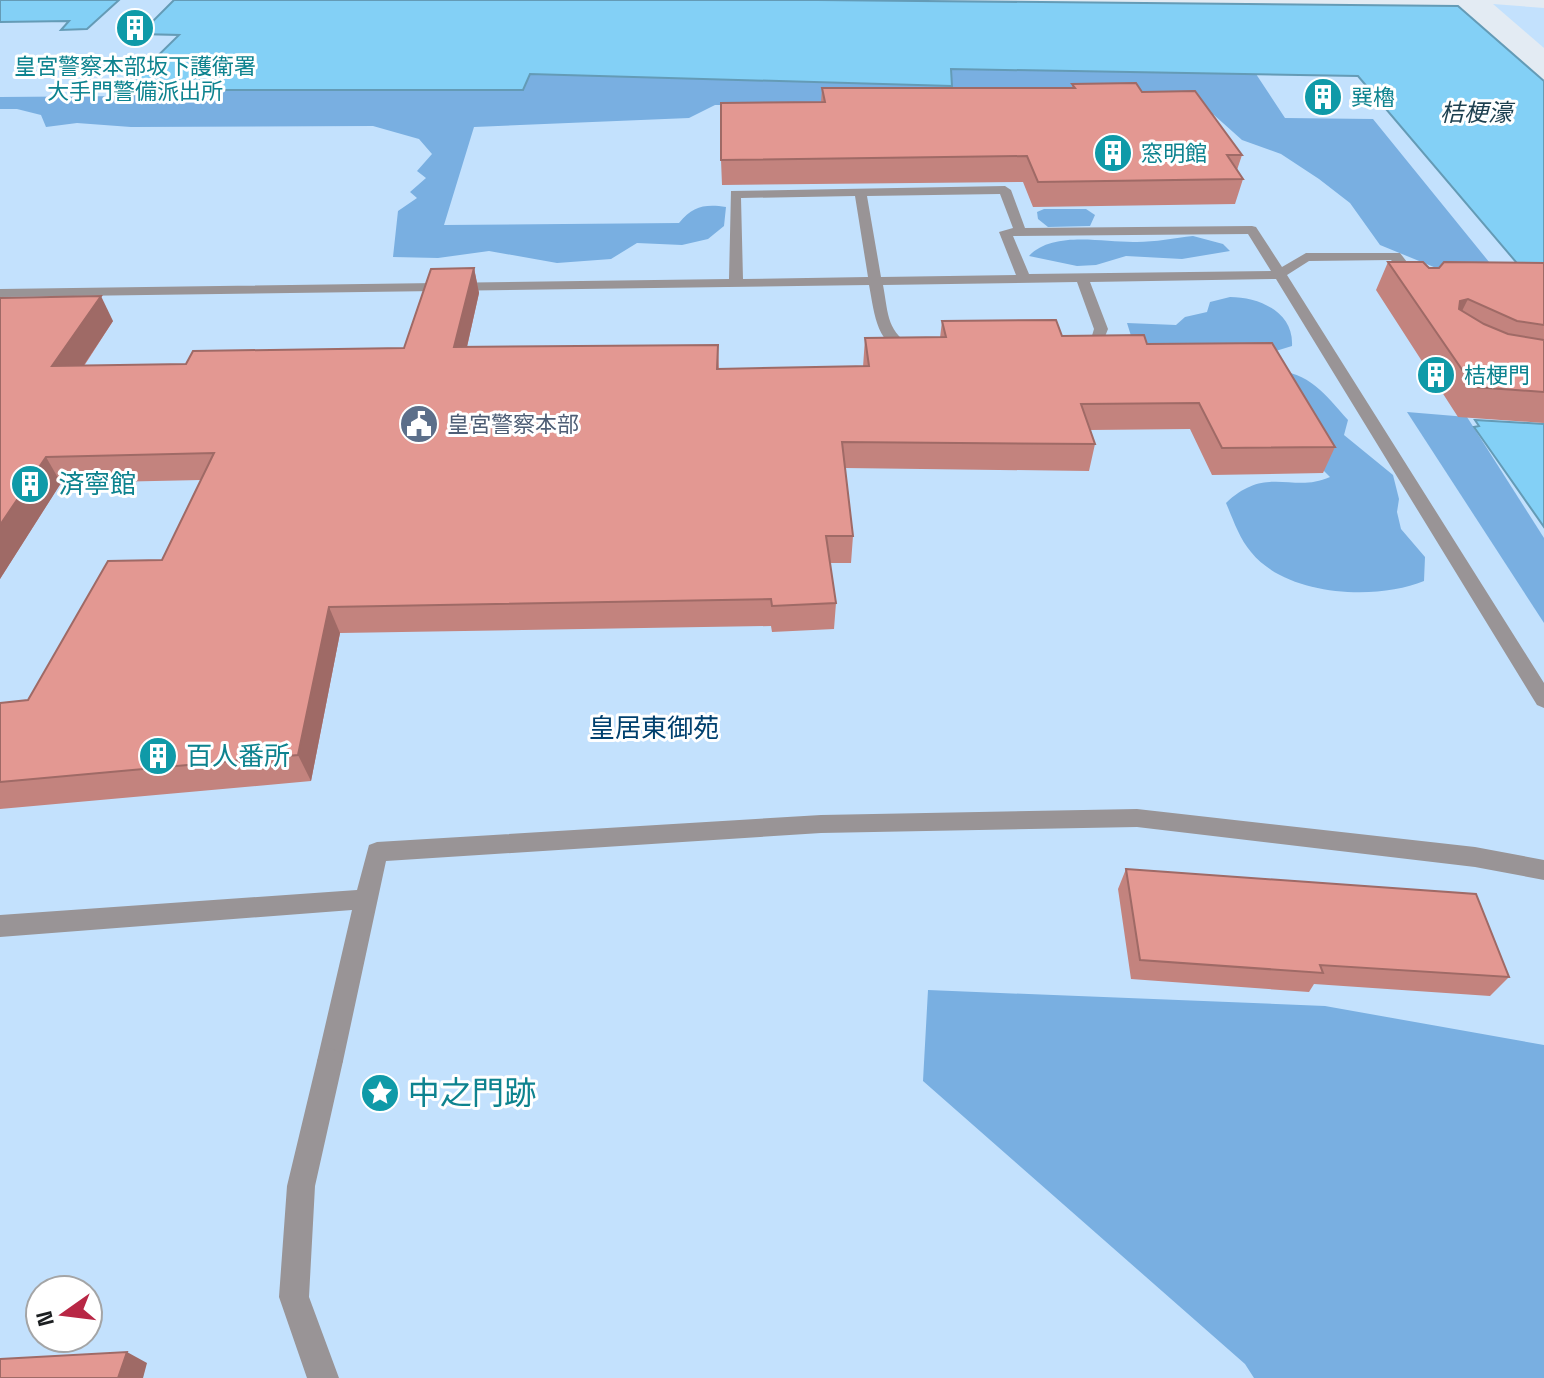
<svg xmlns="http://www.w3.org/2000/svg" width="1544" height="1378" font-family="'Space Grotesk','Noto Sans JP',sans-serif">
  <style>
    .green { fill: #c3e1fd; fill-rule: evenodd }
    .forest { fill: #79afe1 }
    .water { fill: #83d0f6; stroke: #649bb6; stroke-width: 2 }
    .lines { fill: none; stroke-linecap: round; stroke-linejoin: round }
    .service { fill: #999496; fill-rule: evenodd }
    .pedestrian { fill: #999496; fill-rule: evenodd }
    .wall { fill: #c3837e }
    .shaded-wall { fill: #9f6a66 }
    .building { fill: #e39892; stroke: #9f6a66; stroke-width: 2 }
    .labels { text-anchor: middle; stroke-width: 6; stroke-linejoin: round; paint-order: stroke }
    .far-culture-label { font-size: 22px; fill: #0d838f; stroke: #fff; text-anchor: start }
    .far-service-label { font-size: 22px; fill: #4e5e75; stroke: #fff; text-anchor: start }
    .far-water-label { font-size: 24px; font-style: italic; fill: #1c3f4f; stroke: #fff }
    .culture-label { font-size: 26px; fill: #0d838f; stroke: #fff; text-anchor: start }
    .park-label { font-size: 26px; fill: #00406e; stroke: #fff }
    .near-culture-label { font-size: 32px; fill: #0d838f; stroke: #fff; text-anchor: start }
  </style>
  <rect width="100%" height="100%" fill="#e3ebf3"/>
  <g class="green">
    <path d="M119,0h55l-33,34h39l-56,56h399l427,-21 408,7 186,219v129l-68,-4 3,7h-5l70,100v851h-1544v-1356l70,-1 -8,8h24zM40,1290h48v48h-48z"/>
    <path d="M1493,4l51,4v40z"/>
  </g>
  <g class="forest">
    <path d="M950,69l306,5 29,44 88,1 125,154 -30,8 -88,-36 -30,-42 -31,-24 -38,-25 -39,-14 -28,-25 -39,-8 -460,-2 -26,13 -215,9 -30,98 235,-2c14,-17 26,-19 47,-16l-2,19 -16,13 -26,6 -45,-2 -26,16 -54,4 -68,-12 -51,7 -45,-1 5,-46 19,-13 -7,-6 16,-14 -9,-7 15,-17 -13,-15 -46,-13 -242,1 -54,-4 -31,4 -5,-12 -24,-6h-17v-12l129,-1 6,-6h388l6,-16 422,12z"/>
    <path d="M1044,209h42l9,6 -5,11 -42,1 -10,-8 -1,-7z"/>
    <path d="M1193,236l30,8 7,7 -48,8 -56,-3 -30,9 -19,1 -48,-10c25,-26 75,-13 108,-14 18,0 38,-4 56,-6z"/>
    <path d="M1230,297c29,0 64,15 62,49l-23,7 -167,5 30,-19 -5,-16 49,2 9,-8 22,-5 3,-10z"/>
    <path d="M1273,370c36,2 52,24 75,50l-4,15 49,40 6,24 -2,13 4,17 24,28 -1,24c-48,20 -138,15 -173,-29 -12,-14 -18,-33 -25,-49 41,-39 67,-9 104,-26l-22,-22z"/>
    <path d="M1407,412l60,5 77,121v85z"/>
    <path d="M928,990l397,16 219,39v333h-290l-9,-14 -322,-283z"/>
  </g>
  <g class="water">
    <path d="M0,0h119l-32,29 -26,1 8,-9 -69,1z"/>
    <path d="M174,0h644l640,6 86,75v214l-186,-219 -407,-7 1,17 -422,-12 -7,16h-400l56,-55 -39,-1z"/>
    <path d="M1475,420l69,4v103l-70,-100 5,-1z"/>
  </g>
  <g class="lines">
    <g class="service">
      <path d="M1005,186l6,4 14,38 227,-2 4,1 26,40 24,-14h94l24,31 -2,3h-10l-21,-27 -82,1 -22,14 257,408v25l-7,-3 -261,-426 -186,3 18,47 -6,15 -21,10 -7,-4 17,-11 3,-10 -17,-47 -194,3c6,32 3,46 33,64v6l-5,1c-35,-10 -36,-40 -42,-71l-869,12v-8l729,-10 2,-88zM1000,194l13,34 -14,4 17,43 -135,2 -14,-81zM855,196l13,81 -125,2 -2,-81zM1248,234l23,37 -242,3 -16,-38z"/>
      <path d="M1137,809l338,38 69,13v20l-69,-13 -338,-40 -316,6 -435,28 -43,200 -4,9 -9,4 -9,-4 -4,-9 35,-151 -352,27v-22l357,-25 12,-45 8,-3 444,-27z"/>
    </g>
    <path class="pedestrian" d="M330,1048l9,4 4,9 -28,125 -6,111 30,81h-32l-28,-81 8,-111 30,-125 4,-9z"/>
  </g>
  <g class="wall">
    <path d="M1072,84l70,8 100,63 -5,15 6,9 -8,25 -202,3 -10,-25 -301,3 -1,-25 100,-58 1,-14h250z"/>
    <path d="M1388,262l41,6 115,-5v160l-86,-6 -82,-127z"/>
    <path d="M474,268l5,25 -12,54 251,-2 1,24 144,-2 2,-29h75l2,-17 120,15 85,8 188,103 -12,26 -111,2 -22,-46 -100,1 5,14 -6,27 -244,-3 8,68 -2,27h-21l6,40 -2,26 -62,3 -1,-6 -431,7 -29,148 -311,28v-106l28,-3 134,-140 39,-80 -140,3 -61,96v-281l113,23 -29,45 102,-2 218,-16z"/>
    <path d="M1126,869l383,108 -19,19 -176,-12 -5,8 -178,-13 -13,-90z"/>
  </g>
  <g class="shaded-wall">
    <path d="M474,268l5,25 -18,80 -7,-26z"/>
    <path d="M101,296l12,25 -47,71 -14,-26z"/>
    <path d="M1468,299l-14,28 6,-26z"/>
    <path d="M46,457l15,26 -61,96v-54z"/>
    <path d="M329,607l11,26 -29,148 -13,-26z"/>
    <path d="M127,1352l20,11 -4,15h-25z"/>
  </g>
  <g class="building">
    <path d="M1136,83l6,9 53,-1 47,64h-15l16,24 -205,3 -11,-26 -306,4v-57l104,-1 -3,-14h253l-3,-4z"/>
    <path d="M1388,262h35l6,6h10l5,-6 100,1v62l-27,-4 -49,-22 -8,2 -1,8 25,15 24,10 36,6v52l-70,-5z"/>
    <path d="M474,268l-20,79 264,-2 -1,24 152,-3 -4,-28 81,-1 -4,-16 114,-1 6,16 82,-1 3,9 125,-1 63,104 -113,1 -23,-45 -118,1 14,40 -253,-2 11,94h-27l10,67 -64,3 -1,-7 -442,8 -31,148 -298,27v-79l28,-3 80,-139 54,-1 52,-107 -168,4 -46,68v-227l101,-2 -49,70 134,-2 7,-13 211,-3 27,-79z"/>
    <path d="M1126,869l350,25 33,83 -189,-12 3,8 -183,-13z"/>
    <path d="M127,1352l-9,26h-118v-19z"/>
  </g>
  <defs>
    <symbol id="building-disc" viewBox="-11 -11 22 22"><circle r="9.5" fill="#0f9aa8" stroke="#fff"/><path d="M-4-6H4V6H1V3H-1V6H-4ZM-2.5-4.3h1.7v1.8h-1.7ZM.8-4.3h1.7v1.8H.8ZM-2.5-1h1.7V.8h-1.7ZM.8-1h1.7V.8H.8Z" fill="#fff"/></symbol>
    <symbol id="civic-disc" viewBox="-11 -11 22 22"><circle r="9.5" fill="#5c6f8a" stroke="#fff"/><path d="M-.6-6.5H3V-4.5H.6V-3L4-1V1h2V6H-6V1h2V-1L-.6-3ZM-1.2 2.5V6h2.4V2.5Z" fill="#fff"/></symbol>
    <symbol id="sight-disc" viewBox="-11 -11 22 22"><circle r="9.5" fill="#0f9aa8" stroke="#fff"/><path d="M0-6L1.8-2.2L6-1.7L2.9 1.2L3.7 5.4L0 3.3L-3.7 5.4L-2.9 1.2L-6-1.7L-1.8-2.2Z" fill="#fff"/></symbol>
  </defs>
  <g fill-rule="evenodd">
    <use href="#building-disc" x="113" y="6" width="44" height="44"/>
    <use href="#building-disc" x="1301" y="75" width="44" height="44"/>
    <use href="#building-disc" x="1091" y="131" width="44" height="44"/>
    <use href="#building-disc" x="1414" y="353" width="44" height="44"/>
    <use href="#civic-disc" x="397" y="402" width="44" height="44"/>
    <use href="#building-disc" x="8" y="462" width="44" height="44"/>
    <use href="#building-disc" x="136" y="734" width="44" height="44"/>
    <use href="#sight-disc" x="358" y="1071" width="44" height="44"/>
  </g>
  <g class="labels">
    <g class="far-culture-label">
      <text x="135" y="74" text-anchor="middle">皇宮警察本部坂下護衛署<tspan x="135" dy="25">大手門警備派出所</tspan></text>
      <text x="1351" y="105">巽櫓</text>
      <text x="1141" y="161">窓明館</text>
      <text x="1464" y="383">桔梗門</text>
    </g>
    <g class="far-service-label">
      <text x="447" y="432">皇宮警察本部</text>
    </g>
    <g class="far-water-label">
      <text x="1476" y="121">桔梗濠</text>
    </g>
    <g class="culture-label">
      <text x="58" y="493">済寧館</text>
      <text x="186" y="765">百人番所</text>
    </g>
    <g class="park-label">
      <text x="654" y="737">皇居東御苑</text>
    </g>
    <g class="near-culture-label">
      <text x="408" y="1104">中之門跡</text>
    </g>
  </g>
  <g transform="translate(64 1314) rotate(256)"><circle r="38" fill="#ffffff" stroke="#a4a5a6" stroke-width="2"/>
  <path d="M0-6L14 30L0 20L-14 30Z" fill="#b82745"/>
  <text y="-12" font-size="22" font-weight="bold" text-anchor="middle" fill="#1c1f21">N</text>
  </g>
</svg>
